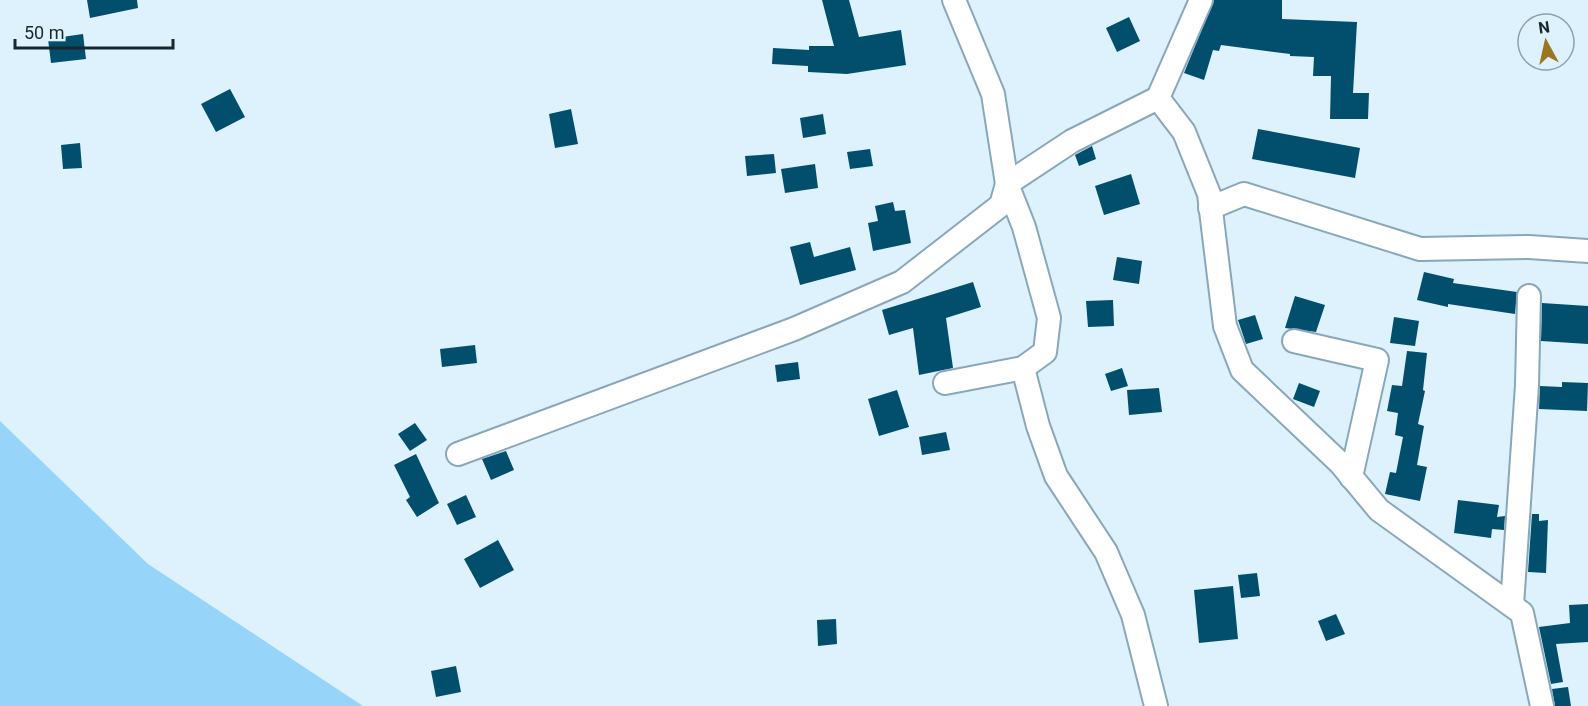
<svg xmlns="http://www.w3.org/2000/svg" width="1588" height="706" font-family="Roboto,sans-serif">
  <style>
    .green { fill: #96d5f9 }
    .building { fill: #024e6d }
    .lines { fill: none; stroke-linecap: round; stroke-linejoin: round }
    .minor-casing { stroke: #89a7b9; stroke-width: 26 }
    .minor { stroke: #fff; stroke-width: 22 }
  </style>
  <rect width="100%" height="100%" fill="#def2fd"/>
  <path class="green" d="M0,421l148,143 215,142h-363z"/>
  <g class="building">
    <path d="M87,0h50l1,8 -48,10z"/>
    <path d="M822,0h27l10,37 42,-7 5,35 -59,9 -39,-2v-6l-36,-2 1,-16 36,2v-4h25z"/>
    <path d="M1214,0h68v19l75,3 -4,71h16l-1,26h-38l1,-43h-18l1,-19 -24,-1v-2l-69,-9 -2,6 -6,-1 -9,30 -20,-7z"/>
    <path d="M1129,17l11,24 -23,11 -11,-24z"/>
    <path d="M83,34l3,25 -35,4 -3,-24z"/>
    <path d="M230,89l15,28 -29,15 -15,-28z"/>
    <path d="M571,109l7,35 -23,4 -6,-34z"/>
    <path d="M823,114l3,20 -23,4 -3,-20z"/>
    <path d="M1258,129l102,19 -5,30 -103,-19z"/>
    <path d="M80,143l2,25 -19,1 -2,-24z"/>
    <path d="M1092,146l4,13 -17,7 -4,-11z"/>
    <path d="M870,149l3,17 -23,3 -3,-17z"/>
    <path d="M774,154l2,19 -29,3 -2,-20z"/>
    <path d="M815,164l3,24 -33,5 -4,-24z"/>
    <path d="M1131,174l9,30 -36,11 -9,-29z"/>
    <path d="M893,202l2,9 10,-1 6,33 -38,8 -5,-28 10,-2 -3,-15z"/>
    <path d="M810,242l4,15 36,-10 6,23 -56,15 -10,-38z"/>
    <path d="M1117,257l25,4 -3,23 -26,-4z"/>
    <path d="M1424,272l30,7 -1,4 64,9 -2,22 -67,-10v3l-31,-7z"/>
    <path d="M973,282l8,25 -35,11 7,50 -34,7 -6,-47 -24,7 -7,-25z"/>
    <path d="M1295,296l30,9 -9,27 -31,-4z"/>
    <path d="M1113,300l1,26 -26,1 -2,-26z"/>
    <path d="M1542,303l46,3v38l-47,-3z"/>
    <path d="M1255,315l8,24 -17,5 -8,-24z"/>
    <path d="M1394,317l25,4 -4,25 -25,-3z"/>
    <path d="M475,345l2,18 -35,4 -2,-18z"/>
    <path d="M1407,351l20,2 -4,37 2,1 -7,33 6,2 -7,39 10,2 -7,34 -35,-7 5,-22 6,1 7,-36 -8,-2 3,-22 -11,-2 5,-26 10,1z"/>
    <path d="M798,362l2,17 -23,3 -2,-17z"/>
    <path d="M1122,368l6,18 -17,5 -6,-17z"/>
    <path d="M1562,382l26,1 -1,28 -48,-2 1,-23 22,1z"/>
    <path d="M1299,383l21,8 -6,16 -21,-8z"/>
    <path d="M1159,388l3,24 -33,3 -2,-25z"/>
    <path d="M897,390l12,37 -30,9 -11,-37z"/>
    <path d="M415,423l12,17 -17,11 -12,-17z"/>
    <path d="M946,432l4,18 -28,5 -3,-18z"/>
    <path d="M506,451l8,19 -23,10 -9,-21z"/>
    <path d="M416,454l23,49 -22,14 -11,-17 4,-3 -16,-32z"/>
    <path d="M466,495l10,22 -19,8 -10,-21z"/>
    <path d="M1458,500l41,5 -2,12 8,-1 -1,14 -12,-1 -1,9 -37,-5z"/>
    <path d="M1532,514h7v7l9,-1 -2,53 -18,-1z"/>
    <path d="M498,540l16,30 -34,18 -16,-29z"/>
    <path d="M1257,573l3,23 -19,2 -3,-23z"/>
    <path d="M1233,586l5,53 -39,4 -5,-53z"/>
    <path d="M1588,604v38l-32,2 7,38 -12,2 -12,-57 31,-4 -1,-18z"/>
    <path d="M1336,614l9,20 -19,7 -8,-20z"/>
    <path d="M836,619l1,25 -19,2 -1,-26z"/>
    <path d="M456,666l5,26 -25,5 -5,-26z"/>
    <path d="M1568,687l3,19h-16l-3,-17z"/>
  </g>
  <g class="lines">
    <defs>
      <g id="minor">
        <path d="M1158,98l26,34 25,62 16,132 17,44 98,93 39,47 143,103 20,93"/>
        <path d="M1210,208l34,-14 176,55 109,-2 59,4"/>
        <path d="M1294,341l83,19 -26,117"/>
        <path d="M1023,368l15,58 18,50 50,76 27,63 23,91"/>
        <path d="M945,383l78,-15 22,-16 4,-34 -25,-91 -17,-43 -14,-90 -39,-94"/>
        <path d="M458,454l336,-125 108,-47 99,-77 6,-21 65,-43 86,-43 43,-98"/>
        <path d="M1512,605l15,-220 2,-89"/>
      </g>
    </defs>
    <use href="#minor" class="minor-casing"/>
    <use href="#minor" class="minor"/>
  </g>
  <g transform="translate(1546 42) rotate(352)"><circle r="28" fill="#def2fd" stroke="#90a0aa" stroke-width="1.5"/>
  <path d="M0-4.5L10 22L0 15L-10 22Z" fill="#9b7621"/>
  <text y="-9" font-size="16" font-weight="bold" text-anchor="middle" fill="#1a262d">N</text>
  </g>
  <path d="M15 39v9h158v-9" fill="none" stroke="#1a262d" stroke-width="3"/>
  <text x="24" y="39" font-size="18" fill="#1a262d" stroke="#def2fd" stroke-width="4.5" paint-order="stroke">50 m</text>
</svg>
